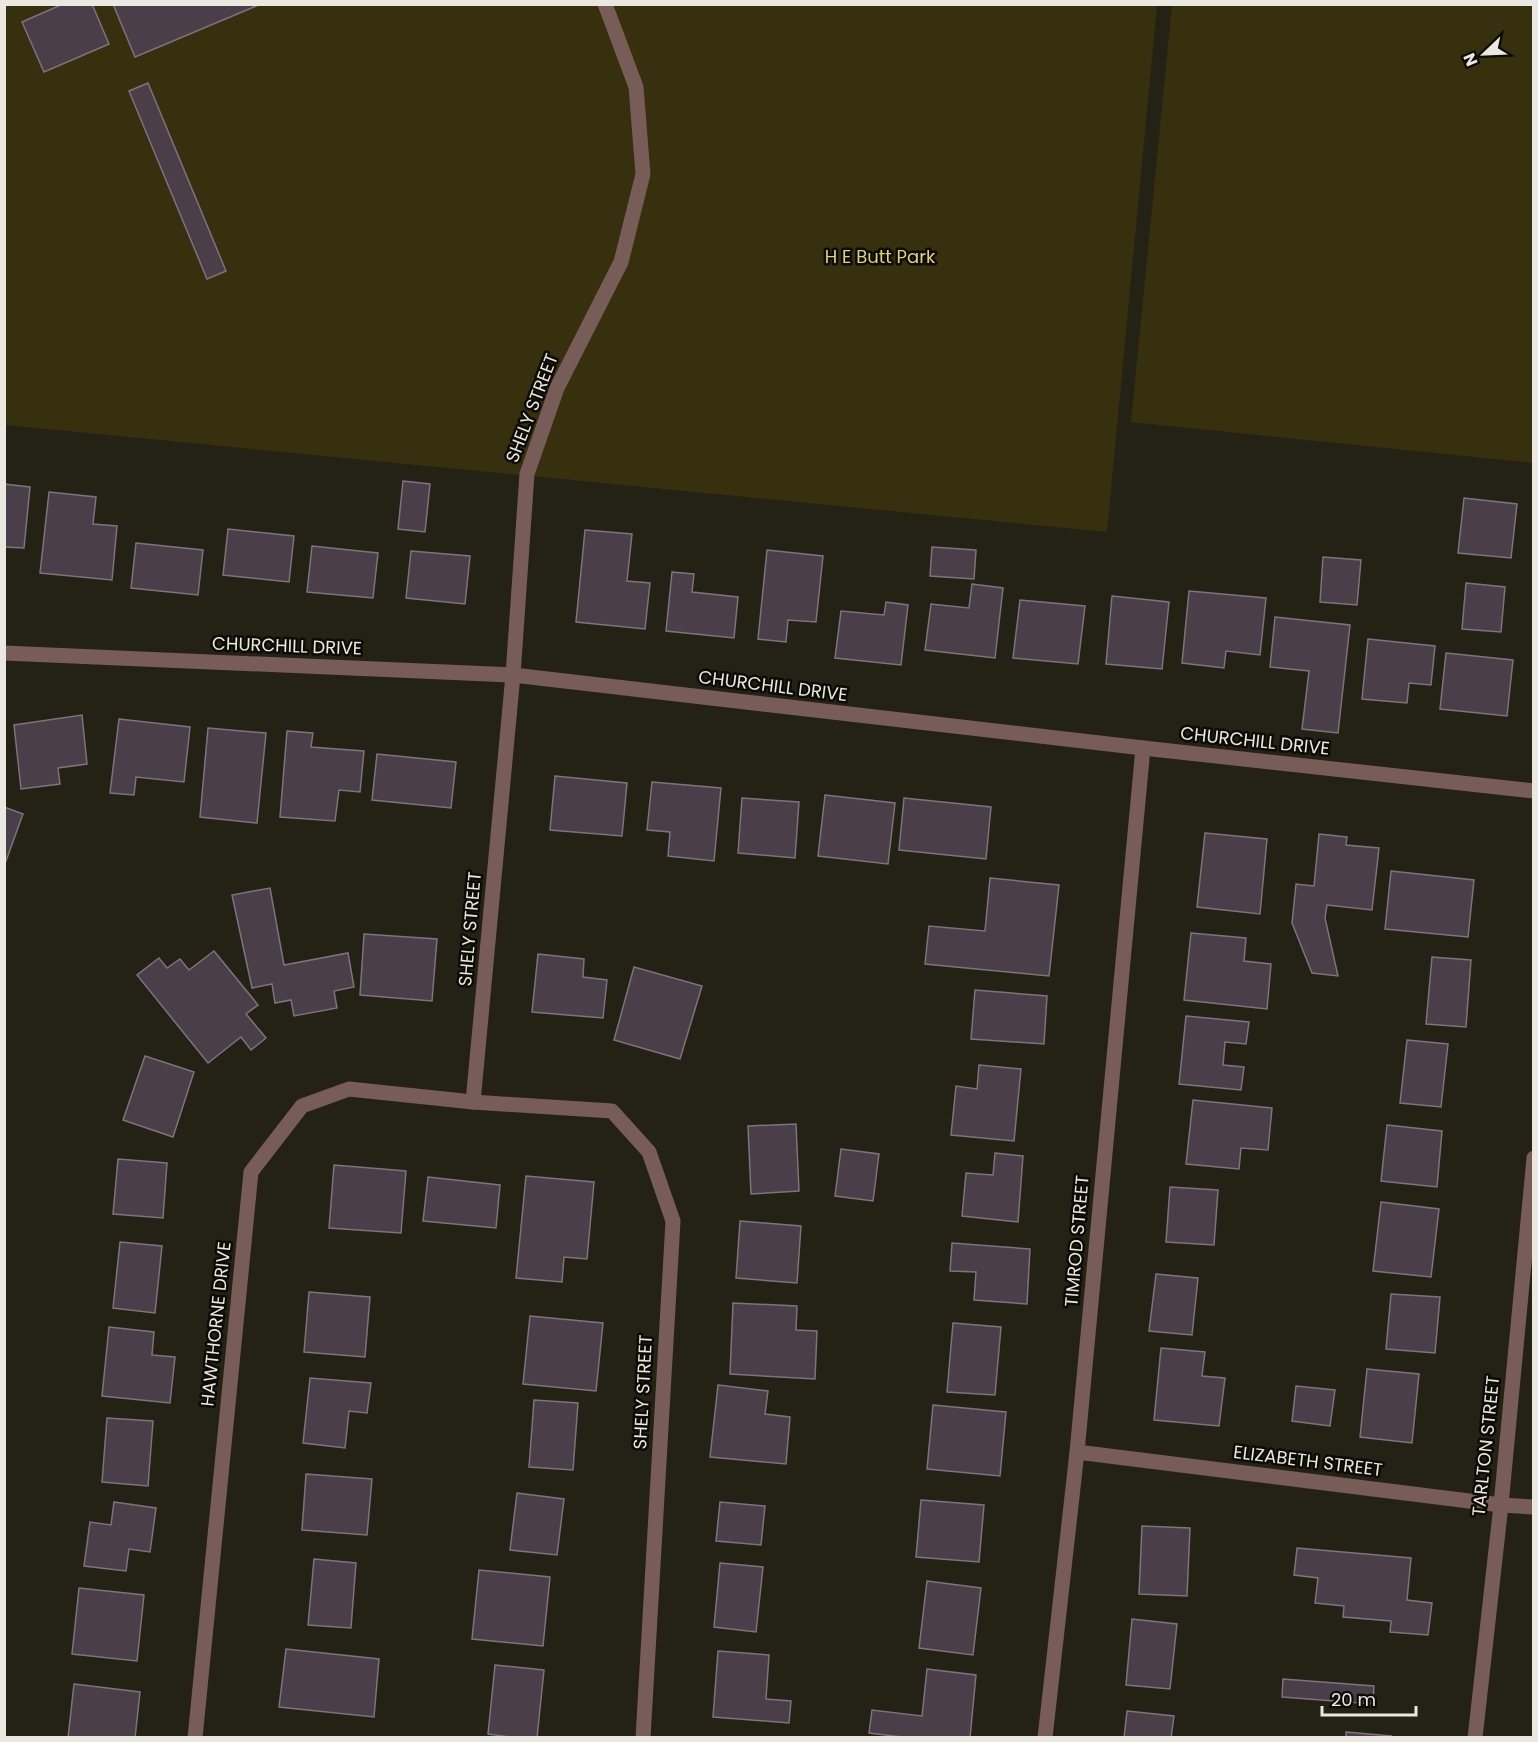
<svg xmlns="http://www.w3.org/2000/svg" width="1538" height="1742" font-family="Poppins,sans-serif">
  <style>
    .green { fill: #36300e }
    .building { fill: #4a3f49; stroke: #7e727d; stroke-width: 1.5 }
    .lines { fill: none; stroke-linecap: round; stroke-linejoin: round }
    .minor { stroke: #785c57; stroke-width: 15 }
    .tertiary { stroke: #785c57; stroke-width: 15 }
    .labels { text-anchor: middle; stroke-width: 5; stroke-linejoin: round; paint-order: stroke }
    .park-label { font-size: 18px; fill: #e4d278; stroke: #0c0b06 }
    .street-label { font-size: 18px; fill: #eae8e0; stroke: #0c0b06 }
  </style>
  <rect width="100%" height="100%" fill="#242215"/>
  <g class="green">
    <path d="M5,5h1152l-50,527 -1102,-107z"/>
    <path d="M1172,5h361v458l-402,-41z"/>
  </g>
  <g class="building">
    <path d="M63,4h29l17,40 -65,28 -22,-50z"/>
    <path d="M113,4h148l-126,53z"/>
    <path d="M148,83l78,188 -19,8 -78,-188z"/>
    <path d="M403,481l27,3 -5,48 -27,-3z"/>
    <path d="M4,484l26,3 -6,61 -20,-1z"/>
    <path d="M49,492l47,5 -3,27 24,2 -5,54 -72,-7z"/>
    <path d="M1464,498l53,6 -6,54 -53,-5z"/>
    <path d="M228,529l66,7 -5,46 -66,-7z"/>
    <path d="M585,530l47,4 -5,47 23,2 -5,46 -69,-7z"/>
    <path d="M136,543l67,7 -5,45 -67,-7z"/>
    <path d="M312,546l66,7 -5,45 -66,-6z"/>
    <path d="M932,547l44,3 -2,29 -44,-3z"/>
    <path d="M767,550l56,6 -7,66 -28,-2 -2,22 -28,-3z"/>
    <path d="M411,551l59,5 -5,48 -59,-6z"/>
    <path d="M1323,557l38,3 -4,45 -37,-3z"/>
    <path d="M672,572l22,2 -2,18 46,5 -4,41 -68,-7z"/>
    <path d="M1466,583l39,4 -4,45 -39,-3z"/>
    <path d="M972,584l31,4 -8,70 -70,-8 6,-46 38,4z"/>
    <path d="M1189,591l77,7 -6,57 -34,-4 -2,17 -42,-5z"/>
    <path d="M1112,596l57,6 -7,67 -56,-5z"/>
    <path d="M1020,600l65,6 -7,58 -65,-6z"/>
    <path d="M886,602l22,3 -7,60 -66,-7 6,-47 43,4z"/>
    <path d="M1275,617l75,8 -12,108 -36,-4 7,-58 -39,-4z"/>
    <path d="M1368,639l67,7 -4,39 -22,-2 -2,20 -45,-4z"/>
    <path d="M1446,653l67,7 -6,56 -67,-7z"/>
    <path d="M82,715l5,49 -29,4 2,16 -39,5 -7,-64z"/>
    <path d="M119,719l71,8 -6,55 -48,-5 -2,18 -24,-2z"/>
    <path d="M208,728l58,5 -9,90 -57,-6z"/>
    <path d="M287,731l26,2 -2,14 53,4 -4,41 -21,-2 -4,31 -55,-4z"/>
    <path d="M377,754l79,8 -5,46 -79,-8z"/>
    <path d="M555,776l72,7 -5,53 -72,-6z"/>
    <path d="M652,782l69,6 -7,73 -46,-5 2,-24 -23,-2z"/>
    <path d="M825,795l70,8 -7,61 -70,-8z"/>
    <path d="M742,798l57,4 -4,56 -57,-5z"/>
    <path d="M904,798l87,9 -5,52 -87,-9z"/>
    <path d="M4,807l19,7 -17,47 -2,-1z"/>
    <path d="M1205,833l62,6 -7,75 -63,-7z"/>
    <path d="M1319,834l28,3 -1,8 33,3 -7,62 -45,-5 -2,13 13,58 -26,-3 -20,-50 4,-39 18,2z"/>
    <path d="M1391,871l83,9 -6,57 -83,-8z"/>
    <path d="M990,878l69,7 -10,91 -124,-12 4,-38 56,5z"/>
    <path d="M270,888l14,77 64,-12 6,34 -20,4 3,17 -43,8 -3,-16 -16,3 -3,-19 -20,4 -20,-93z"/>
    <path d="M1191,933l55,5 -2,23 27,3 -4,45 -83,-9z"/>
    <path d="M364,934l73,5 -5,62 -72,-6z"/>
    <path d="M214,951l44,54 -12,9 20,24 -15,12 -10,-13 -33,26 -71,-88 22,-17 8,10 13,-9 9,11z"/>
    <path d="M538,954l46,5 -1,18 24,3 -4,38 -71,-6z"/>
    <path d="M1432,957l39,3 -5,67 -40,-3z"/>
    <path d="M634,967l68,19 -22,73 -66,-19z"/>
    <path d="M975,990l72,6 -3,48 -73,-5z"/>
    <path d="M1186,1016l63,6 -3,22 -21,-2 -2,23 21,2 -3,23 -62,-6z"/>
    <path d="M1407,1040l41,4 -7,63 -41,-4z"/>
    <path d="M145,1056l49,16 -21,65 -50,-17z"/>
    <path d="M979,1065l42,4 -7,72 -63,-6 5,-49 21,3z"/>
    <path d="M1193,1100l79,8 -4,42 -27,-2 -2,21 -53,-5z"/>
    <path d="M796,1124l3,67 -48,3 -3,-68z"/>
    <path d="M1387,1125l55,6 -5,56 -56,-6z"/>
    <path d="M841,1149l38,5 -6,47 -38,-5z"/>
    <path d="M995,1153l28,3 -5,66 -56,-6 4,-43 27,2z"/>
    <path d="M118,1159l49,4 -4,55 -50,-4z"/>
    <path d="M334,1165l72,6 -5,62 -72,-5z"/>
    <path d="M526,1176l68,6 -7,77 -23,-2 -2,25 -46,-4z"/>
    <path d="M428,1177l72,8 -4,43 -73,-7z"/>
    <path d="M1170,1187l48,3 -4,55 -48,-3z"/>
    <path d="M1381,1202l58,7 -8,68 -58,-6z"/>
    <path d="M740,1221l61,5 -4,57 -61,-5z"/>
    <path d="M120,1242l42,4 -7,67 -42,-5z"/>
    <path d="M952,1243l78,6 -3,55 -53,-4 2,-28 -26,-1z"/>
    <path d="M1156,1274l42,4 -6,57 -43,-4z"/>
    <path d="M309,1292l61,5 -5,60 -61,-5z"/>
    <path d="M1391,1294l49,3 -5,56 -49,-4z"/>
    <path d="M733,1303l64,3 -1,24 21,1 -2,48 -85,-5z"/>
    <path d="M530,1316l73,7 -7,68 -73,-7z"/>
    <path d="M953,1323l48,4 -6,68 -48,-3z"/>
    <path d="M109,1327l45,5 -2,23 23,2 -5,46 -68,-7z"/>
    <path d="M1161,1348l44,4 -3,24 23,2 -6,48 -65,-6z"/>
    <path d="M1367,1369l52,5 -7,69 -52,-6z"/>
    <path d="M310,1378l61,5 -4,30 -18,-2 -4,37 -42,-5z"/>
    <path d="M718,1385l50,6 -3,23 25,3 -4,47 -76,-7z"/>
    <path d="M1296,1386l39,4 -5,36 -38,-5z"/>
    <path d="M534,1400l44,3 -5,67 -44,-3z"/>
    <path d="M933,1405l73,7 -6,64 -73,-7z"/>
    <path d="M107,1418l46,3 -5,65 -46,-4z"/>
    <path d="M306,1474l66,5 -5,56 -65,-5z"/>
    <path d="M517,1493l47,6 -7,56 -47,-5z"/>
    <path d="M921,1500l63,5 -5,57 -63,-5z"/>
    <path d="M114,1502l42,6 -6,44 -21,-3 -3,22 -42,-5 6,-44 21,3z"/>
    <path d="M720,1502l45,4 -4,39 -45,-4z"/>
    <path d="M1142,1526l48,2 -3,68 -48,-2z"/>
    <path d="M1297,1548l114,10 -4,42 25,3 -4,32 -38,-3 1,-11 -48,-4 1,-11 -29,-3 3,-25 -24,-3z"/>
    <path d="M314,1559l42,4 -5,65 -43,-3z"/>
    <path d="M720,1563l43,4 -7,65 -42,-5z"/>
    <path d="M479,1570l71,7 -7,69 -71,-7z"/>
    <path d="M927,1581l54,7 -8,67 -54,-7z"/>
    <path d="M79,1588l65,7 -7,66 -65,-7z"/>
    <path d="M1132,1619l45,5 -7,65 -44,-4z"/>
    <path d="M286,1649l93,10 -5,58 -95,-10z"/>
    <path d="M718,1651l51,4 -3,44 25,2 -2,22 -76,-6z"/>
    <path d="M495,1665l49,5 -7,68h-20l-29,-4z"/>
    <path d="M927,1669l49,6 -6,63h-60l-41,-5 3,-23 50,6z"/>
    <path d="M1283,1679l91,7 -1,18 -91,-7z"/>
    <path d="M74,1684l66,8 -5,46h-67z"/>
    <path d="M1127,1711l47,5 -3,22h-47z"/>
    <path d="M1346,1732l45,4 -1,2h-44z"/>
  </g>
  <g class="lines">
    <g class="minor">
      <path d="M4,653l509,22 630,73 391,43"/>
      <path d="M473,1102l40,-427 14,-201 30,-86 64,-126 22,-88 -7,-87 -31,-83"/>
      <path d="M1077,1452l424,53 33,2"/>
      <path d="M195,1738l56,-566 51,-66 47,-17 124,13 139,9 37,41 24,69 -30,517"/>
      <path d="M1045,1738l32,-286 66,-704"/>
    </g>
    <path class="tertiary" d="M1475,1738l26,-233 33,-347"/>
  </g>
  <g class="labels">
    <g class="park-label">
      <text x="880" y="263">H E Butt Park</text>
    </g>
    <g class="street-label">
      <text transform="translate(532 408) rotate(-69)" y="6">SHELY STREET</text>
      <text transform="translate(287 646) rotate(2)" y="6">CHURCHILL DRIVE</text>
      <text transform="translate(773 686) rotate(7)" y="6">CHURCHILL DRIVE</text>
      <text transform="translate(1255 741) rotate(6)" y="6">CHURCHILL DRIVE</text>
      <text transform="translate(470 929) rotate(-85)" y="6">SHELY STREET</text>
      <text transform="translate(1077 1241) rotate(-85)" y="6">TIMROD STREET</text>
      <text transform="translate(216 1324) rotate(-84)" y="6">HAWTHORNE DRIVE</text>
      <text transform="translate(643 1392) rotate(-87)" y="6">SHELY STREET</text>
      <text transform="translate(1486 1446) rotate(-84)" y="6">TARLTON STREET</text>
      <text transform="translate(1308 1461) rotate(7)" y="6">ELIZABETH STREET</text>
    </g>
  </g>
  <rect width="1538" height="1742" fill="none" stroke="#eae8e0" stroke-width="12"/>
  <g transform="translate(1484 54) rotate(247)" stroke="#0c0b06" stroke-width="4.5" paint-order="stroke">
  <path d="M0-4.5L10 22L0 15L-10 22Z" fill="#eae8e0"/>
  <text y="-9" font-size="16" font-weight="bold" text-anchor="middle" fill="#eae8e0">N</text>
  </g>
  <path d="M1322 1706v9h94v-9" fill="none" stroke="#eae8e0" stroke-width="3"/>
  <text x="1331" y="1706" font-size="18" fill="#eae8e0" stroke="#0c0b06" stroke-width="4.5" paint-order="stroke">20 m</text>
</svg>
